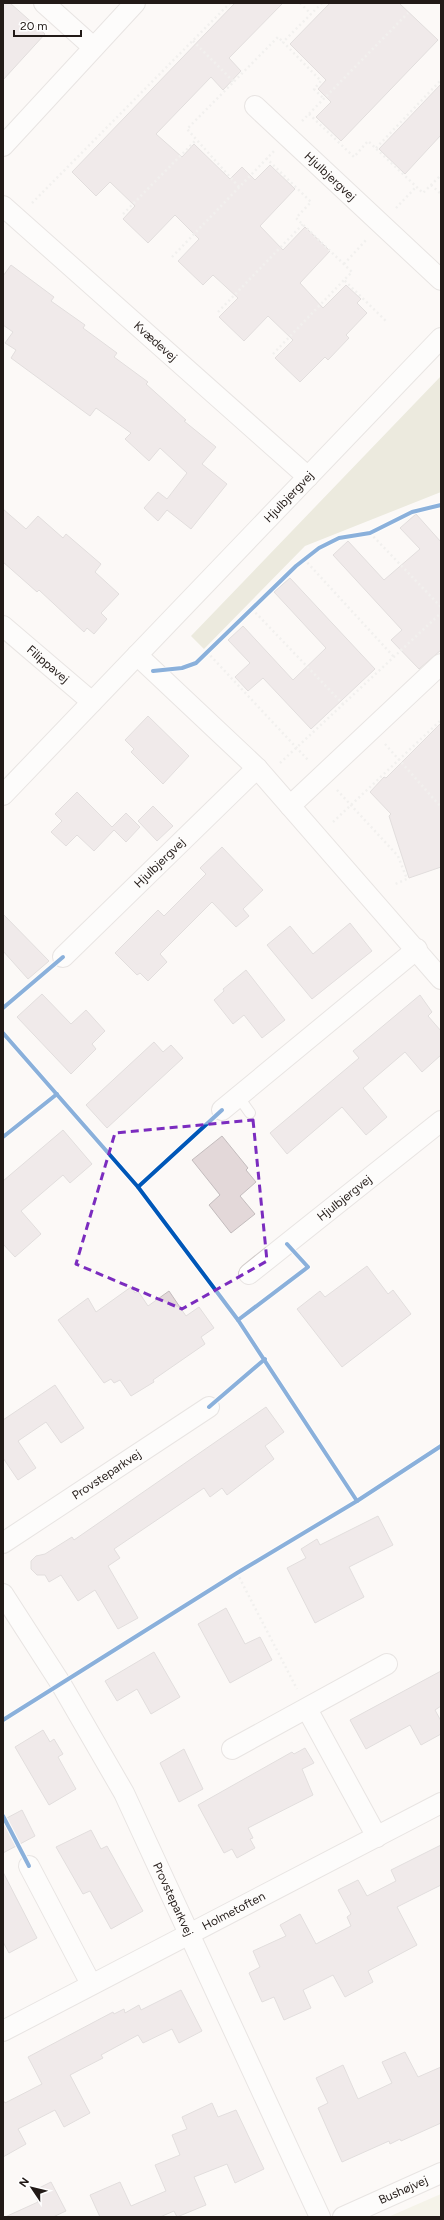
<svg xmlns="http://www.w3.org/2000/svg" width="444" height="2220" font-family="Figtree,sans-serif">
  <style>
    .green { fill: #edebd8 }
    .forest { fill: #d9d7be }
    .building { fill: #e3d8d9; stroke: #c3bcbd }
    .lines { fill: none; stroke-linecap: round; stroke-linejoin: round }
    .lane-casing { stroke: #d1cbc9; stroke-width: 12 }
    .street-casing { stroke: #d1cbc9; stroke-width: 22 }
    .path { stroke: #e6e5e3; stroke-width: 2.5; stroke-dasharray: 2 3; stroke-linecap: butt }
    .lane { stroke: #fffefe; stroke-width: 10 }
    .street { stroke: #fffefe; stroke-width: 20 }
    .cycleway-casing { stroke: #fff; stroke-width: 6 }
    .cycleway { stroke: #0057b8; stroke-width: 4 }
    .marked { fill: none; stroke: #7b2cbf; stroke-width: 3; stroke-dasharray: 8 5; stroke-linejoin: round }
    .labels { text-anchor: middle; stroke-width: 4; stroke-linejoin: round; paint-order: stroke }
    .street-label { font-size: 12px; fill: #221a17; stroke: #fff }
  </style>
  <rect width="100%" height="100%" fill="#fcf9f7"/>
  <path class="green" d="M441,2194v23h-53l46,-20z"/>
  <path class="forest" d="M441,376v116l-136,54 -101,103 -13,-13z"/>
  <g class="building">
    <path d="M3,3h7l35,31 -42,46z"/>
    <path d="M235,3h48l-54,55 12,13 -18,19 -12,-13 -55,57 26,23 12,-13 36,35 12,-12 13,13 15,-15 25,24 -35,37 23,24 22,-23 25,24 -30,32 23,25 23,-23 15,14 -4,4 10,10 -21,22 3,3 -21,22 -3,-3 -25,25 -25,-24 18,-18 -25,-24 -24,25 -25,-24 19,-19 -25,-23 -10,10 -25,-24 21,-22 -24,-24 -27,28 -25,-24 12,-13 -25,-24 -14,14 -24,-24z"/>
    <path d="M330,3h69l39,37 -97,101 -25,-24 15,-15 -13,-13 8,-9 -36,-36z"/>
    <path d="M441,84v51l-36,39 -26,-25z"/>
    <path d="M11,265l43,32 -3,4 34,24 -2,3 34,25 -3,4 34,25 -2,2 40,36 -2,1 32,26 -14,17 25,20 -36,45 -24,-19 -9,11 -14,-13 14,-16 9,7 20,-26 -27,-25 -11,13 -24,-22 6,-6 -35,-25 -6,8 -79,-58 5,-8 -11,-7 8,-11 -10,-7v-49z"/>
    <path d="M3,509l23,20 12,-13 25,22 3,-4 35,30 -6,8 24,22 -18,19 6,6 -13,15 -7,-6 -3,4 -45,-42 -2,2 -34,-30z"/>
    <path d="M416,514l25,28v108l-22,19 -28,-29 11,-10 -69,-75 15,-14 36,39 36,-31 -20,-21z"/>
    <path d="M290,578l85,91 -64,60 -48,-51 -15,13 -13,-14 15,-14 -22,-23 15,-14 50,54 33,-32 -52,-56z"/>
    <path d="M148,716l41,40 -26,28 -32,-32 3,-3 -9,-9z"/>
    <path d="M441,723v144l-32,11 -20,-62 2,-2 -21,-22 14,-15 2,1z"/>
    <path d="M77,792l35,35 14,-14 14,14 -14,15 -12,-12 -20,21 -17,-16 -11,11 -15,-14 11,-11 -7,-7z"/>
    <path d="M153,806l20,20 -16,15 -19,-20z"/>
    <path d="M222,847l41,43 -20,19 6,7 -13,11 -24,-25 -52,52 7,8 -19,19 -8,-8 -3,2 -22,-22 43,-43 6,6 42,-42 -6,-6z"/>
    <path d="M3,914l46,47 -21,18 -25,-28z"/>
    <path d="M350,923l22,28 -60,48 -45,-54 23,-19 23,28z"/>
    <path d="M246,970l39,50 -23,18 -18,-23 -11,9 -19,-24 10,-9 -1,-2z"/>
    <path d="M42,994l29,30 15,-14 19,21 -13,13 4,5 -25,25 -54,-57z"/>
    <path d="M420,995l12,17 -4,4 13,15v24l-19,17 -17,-20 -42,36 24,29 -21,18 -24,-28 -55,47 -17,-21 89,-75 -6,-7z"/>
    <path d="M154,1042l9,10 8,-7 12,13 -76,70 -21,-23z"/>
    <path d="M63,1130l29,34 -22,19 -7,-8 -42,36 20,23 -26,23 -12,-13v-63z"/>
    <path d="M222,1136l26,32 -2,2 10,12 -16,14 15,18 -24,19 -22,-28 11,-10 -28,-35z"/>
    <path d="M367,1266l21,28 5,-4 18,24 -69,53 -45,-58 23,-18 5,6z"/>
    <path d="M131,1287l4,6 3,-2 10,15 21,-15 17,25 13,-9 15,21 -13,9 4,7 -52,36 1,2 -23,14 -11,-16 -6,3 -3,-4 -7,4 -46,-63 30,-22 8,14z"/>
    <path d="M55,1385l29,43 -23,15 -15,-21 -28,19 18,27 -18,12 -15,-22v-38z"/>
    <path d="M266,1407l18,25 -19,14 9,13 -47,36 -5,-7 -12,9 -6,-9 -90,61 6,9 -12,8 30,52 -20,11 -23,-39 -17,11 -17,-26 -12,7 -4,-7h-8l-6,-6v-8l5,-5 9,-2 27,-17 2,3z"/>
    <path d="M378,1516l15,29 -44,22 15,30 -49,26 -28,-55 19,-10 -5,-9 16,-10 3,6z"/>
    <path d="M226,1608l19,36 15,-7 12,23 -42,23 -32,-59z"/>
    <path d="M154,1652l26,45 -29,17 -14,-25 -20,12 -12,-20z"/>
    <path d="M441,1671v35l-6,4 6,11v13l-20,11 -11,-20 -44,24 -16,-29z"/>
    <path d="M43,1730l7,12 4,-3 9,15 -5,3 18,32 -27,16 -34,-58z"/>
    <path d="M305,1748l9,15 -12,6 11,26 -65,33 5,10 -3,1 5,9 -18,10 -5,-9 -8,4 -26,-48 94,-53 2,2z"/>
    <path d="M184,1749l19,40 -24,13 -19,-39z"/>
    <path d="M22,1810l13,26 -32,17v-33z"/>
    <path d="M91,1830l10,19 6,-3 36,65 -32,18 -21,-38 -7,3 -27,-47z"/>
    <path d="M441,1845v40l-44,22 20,38 -49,26 5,11 -28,15 -12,-22 -30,15 8,18 -27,12 -10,-23 -12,5 -13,-29 11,-6 -7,-16 33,-15 -6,-11 20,-11 16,30 35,-18 -4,-9 4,-3 -13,-24 20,-10 9,16 29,-15 -5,-11z"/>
    <path d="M3,1872l34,66 -28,15 -6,-11z"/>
    <path d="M181,1990l21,41 -23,12 -7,-14 -29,14 -5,-8 -37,20 2,3 -33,17 20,38 -26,14 -9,-17 -37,19 8,15 -23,13v-57l2,3 37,-19 -14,-27 85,-45 1,2 10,-5 1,4 14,-8 2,5z"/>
    <path d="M405,2052l13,25 23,-10v56l-40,18 -1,-2 -10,5 -1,-3 -47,21 -24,-54 10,-5 -12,-25 27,-13 15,34 34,-16 -10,-21z"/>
    <path d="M212,2103l6,14 18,-7 28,59 -29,14 -8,-19 -33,13 12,28 -29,12 -3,-6 -14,6h-60l-10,-22 30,-13 11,24 35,-15 -11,-26 25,-10 -8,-20 15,-6 -5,-12z"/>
    <path d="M51,2182l15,29 -13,6h-48l33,-15 -5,-11z"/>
  </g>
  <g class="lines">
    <defs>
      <path id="lane" d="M238,1096l12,17"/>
      <g id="street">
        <path d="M44,3l49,44"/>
        <path id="s1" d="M255,106l186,174"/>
        <path d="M3,146l132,-143"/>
        <path id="s2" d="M3,206l305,271"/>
        <path id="s3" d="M3,626l89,76"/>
        <path d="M137,655l120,113 184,211"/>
        <path id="s4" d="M3,795l438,-457"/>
        <path d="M290,806l151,-142"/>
        <path id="s5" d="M63,957l194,-189"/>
        <path d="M222,1110l195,-161"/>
        <path id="s6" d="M249,1274l192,-153"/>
        <path id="s7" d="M3,1543l206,-136"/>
        <path id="s8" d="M3,1594l58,90 63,109 196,424"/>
        <path d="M307,1709l70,128"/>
        <path d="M232,1749l155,-85"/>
        <path d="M29,1866l62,118"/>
        <path id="s9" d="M3,2031l438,-228"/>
        <path id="s10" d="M343,2217l98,-44"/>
      </g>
    </defs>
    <use href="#lane" class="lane-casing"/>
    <use href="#street" class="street-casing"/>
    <g class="path">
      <path d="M300,3l11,11"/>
      <path d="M322,3l-39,39 38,39 -7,8 10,10"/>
      <path d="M193,41l41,41"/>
      <path d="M309,114l45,43 14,-16 55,52 18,-18"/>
      <path d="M302,121l106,-108"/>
      <path d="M376,148l65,-68"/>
      <path d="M266,158l45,44 -15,16 56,54 -8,8 43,42"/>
      <path d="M431,185l10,9"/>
      <path d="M239,187l-52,-58 91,-92 5,5"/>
      <path d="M32,203l198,-200"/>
      <path d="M396,208l20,-21"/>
      <path d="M123,214l73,-74"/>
      <path d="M172,257l102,-106"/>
      <path d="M344,264l23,-25"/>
      <path d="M218,312l85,-88"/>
      <path d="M273,354l71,-74"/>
      <path d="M441,505v1"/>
      <path d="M370,533l71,74"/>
      <path d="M304,559l90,98"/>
      <path d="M252,609l91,95"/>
      <path d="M207,652l101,108"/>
      <path d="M385,744l56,63"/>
      <path d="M280,763l161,-150"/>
      <path d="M337,790l61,66 9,23 -14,6"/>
      <path d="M333,822l108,-102"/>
      <path d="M237,1573l60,116"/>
    </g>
    <use href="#lane" class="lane"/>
    <use href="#street" class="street"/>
    <defs>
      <g id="cycleway">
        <path d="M153,671l29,-3 14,-5 100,-97 23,-18 20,-10 31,-5 42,-21 29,-7"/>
        <path d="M3,1008l60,-51"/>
        <path d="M3,1033l135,154 100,133 119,181"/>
        <path d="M3,1137l54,-43"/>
        <path d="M138,1187l84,-77"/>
        <path d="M238,1320l70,-53 -21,-23"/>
        <path d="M209,1407l56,-48"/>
        <path d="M3,1720l234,-147 120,-72 84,-55"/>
        <path d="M3,1816l26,50"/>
      </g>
    </defs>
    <use href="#cycleway" class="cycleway-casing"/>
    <use href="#cycleway" class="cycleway"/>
  </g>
  <path d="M0 0H444V2220H0ZM253,1120l14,141 -85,48 -106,-45 39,-131z" fill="#fcf9f7" fill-opacity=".55" fill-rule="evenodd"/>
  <path class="marked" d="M253,1120l14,141 -85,48 -106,-45 39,-131z"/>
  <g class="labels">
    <g class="street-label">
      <text dy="4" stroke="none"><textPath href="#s1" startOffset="103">Hjulbjergvej</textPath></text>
      <text dy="4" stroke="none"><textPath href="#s2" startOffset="204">Kvædevej</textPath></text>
      <text dy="4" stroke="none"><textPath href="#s4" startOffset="413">Hjulbjergvej</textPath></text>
      <text dy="4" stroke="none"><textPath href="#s3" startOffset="59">Filippavej</textPath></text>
      <text dy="4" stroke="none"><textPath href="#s5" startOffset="135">Hjulbjergvej</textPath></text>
      <text dy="4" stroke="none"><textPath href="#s6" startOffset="122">Hjulbjergvej</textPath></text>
      <text dy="4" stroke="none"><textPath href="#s7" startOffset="124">Provsteparkvej</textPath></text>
      <text dy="4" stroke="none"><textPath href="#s8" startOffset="350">Provsteparkvej</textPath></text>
      <text dy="4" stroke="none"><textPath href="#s9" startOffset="260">Holmetoften</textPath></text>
      <text dy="4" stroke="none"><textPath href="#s10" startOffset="66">Bushøjvej</textPath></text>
    </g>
  </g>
  <rect width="444" height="2220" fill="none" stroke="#221a17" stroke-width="8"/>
  <g transform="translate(32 2188) rotate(305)" stroke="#ffffff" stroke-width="3" paint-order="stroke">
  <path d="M0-3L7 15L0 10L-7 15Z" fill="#221a17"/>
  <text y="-6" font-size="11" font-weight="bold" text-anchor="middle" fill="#221a17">N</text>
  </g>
  <path d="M14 30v6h67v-6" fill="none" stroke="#221a17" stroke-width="2"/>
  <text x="20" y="30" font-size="12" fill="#221a17" stroke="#ffffff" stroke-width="3" paint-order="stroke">20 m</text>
</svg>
